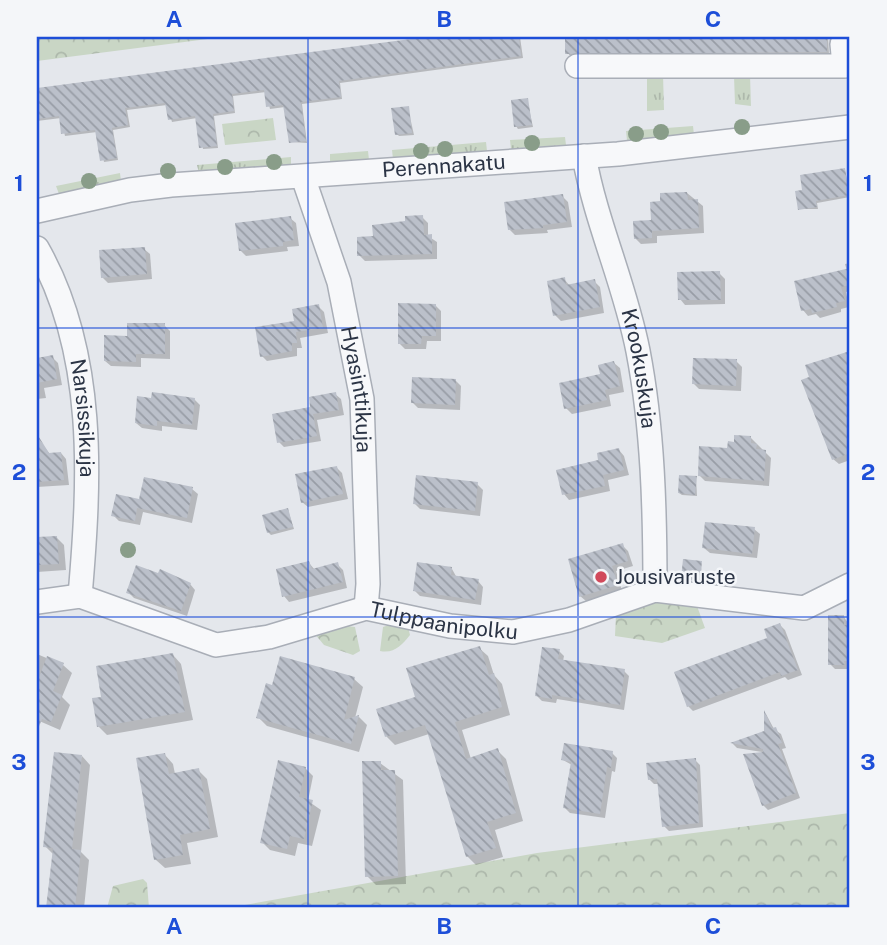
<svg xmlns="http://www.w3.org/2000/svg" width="887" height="945" font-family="'Public Sans',sans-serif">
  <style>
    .grass { fill: url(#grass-tufts) }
    .forest { fill: url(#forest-crowns) }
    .shadow { fill: #0003 }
    .building { fill: url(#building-back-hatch) }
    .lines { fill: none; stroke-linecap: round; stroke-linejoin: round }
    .minor-casing { stroke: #a9aeb7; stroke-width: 26 }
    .minor { stroke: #f7f8fa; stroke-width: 23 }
    .tree { fill: #899d89 }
    .grid { fill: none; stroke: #1d4ed8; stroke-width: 2; stroke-opacity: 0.55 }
    .poi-dot { fill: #d1495b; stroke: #f4f6f9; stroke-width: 2.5 }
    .labels { text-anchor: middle; stroke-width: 5; stroke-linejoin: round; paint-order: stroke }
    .street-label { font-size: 21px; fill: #2b3445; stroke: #f4f6f9 }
    .poi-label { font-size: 21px; fill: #2b3445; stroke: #f4f6f9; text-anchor: start }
    .neatline { fill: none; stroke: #1d4ed8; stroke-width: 2.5 }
    .grid-label { font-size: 23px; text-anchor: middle; font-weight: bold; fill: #1d4ed8 }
  </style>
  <defs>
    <pattern id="grass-tufts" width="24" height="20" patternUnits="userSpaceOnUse" patternTransform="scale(1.75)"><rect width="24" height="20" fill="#c9d6c5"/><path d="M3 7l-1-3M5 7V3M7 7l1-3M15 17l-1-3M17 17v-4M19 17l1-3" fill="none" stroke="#adb8ab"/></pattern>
    <pattern id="forest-crowns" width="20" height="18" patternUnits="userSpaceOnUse" patternTransform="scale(1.75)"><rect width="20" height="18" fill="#c9d6c5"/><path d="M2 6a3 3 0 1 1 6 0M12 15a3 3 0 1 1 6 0" fill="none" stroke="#adb8ab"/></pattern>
    <pattern id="building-back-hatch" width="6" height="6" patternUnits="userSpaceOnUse" patternTransform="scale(1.75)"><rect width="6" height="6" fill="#bbc0ca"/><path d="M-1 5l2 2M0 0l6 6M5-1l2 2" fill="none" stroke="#989da6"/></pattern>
  </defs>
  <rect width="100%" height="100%" fill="#e4e7ec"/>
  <g class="grass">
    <path d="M647,74h16l1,36 -17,1z"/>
    <path d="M750,75l1,31 -16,-2 -1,-28z"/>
    <path d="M693,126l1,9 -67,5 -1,-9z"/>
    <path d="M565,137l1,8 -55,4 -1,-9z"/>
    <path d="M486,142l1,9 -94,8 -1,-9z"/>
    <path d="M368,151l1,9 -39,3v-9z"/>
    <path d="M291,157v9l-92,7 -2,-8z"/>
    <path d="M120,173l1,8 -62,13 -3,-8z"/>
  </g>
  <g class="forest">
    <path d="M37,37h186l-186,24z"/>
    <path d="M273,118l3,22 -51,5 -3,-21z"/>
    <path d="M655,601l42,5 8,22 -43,15 -47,-7 1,-22z"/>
    <path d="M392,624l16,3 2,8c-8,10 -16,19 -30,16l3,-24z"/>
    <path d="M347,626l8,1 5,24 -7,4 -29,-10 -10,-12z"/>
    <path d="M850,813v95h-622l309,-55z"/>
    <path d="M143,879l4,4 2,25h-42l6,-22z"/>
  </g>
  <g class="shadow">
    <path d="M440,37h80l3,21 -183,25 2,16 -40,5 5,39 -17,-1 -5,-35 -15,2 -4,-17 -33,4 2,17 -21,3 4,32 -15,1 -6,-31 -25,4 -5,-17 -40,5 3,17 -17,3 5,30 -14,2 -7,-30 -32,4 -4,-18 -24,3v-31z"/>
    <path d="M566,37h262l1,17 -260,1z"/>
    <path d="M527,99l6,28 -15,2 -2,-3z"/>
    <path d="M408,108l6,27 -15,1 -2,-2z"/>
    <path d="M845,170l5,27 -33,6 1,6h-18z"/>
    <path d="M687,193l16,13 1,27 -47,3v7l-16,1 -6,-6 18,-16 9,-19z"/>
    <path d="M562,196l6,6 4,25 -25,3 1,3 -33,2 -6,-6z"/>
    <path d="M422,217l6,6v13l9,6v17l-72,2 -6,-6 16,-17z"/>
    <path d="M290,218l6,5 3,23 -12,1 1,4 -42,5 -6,-6z"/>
    <path d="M144,249l6,5 2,25 -44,4 -6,-6z"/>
    <path d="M850,263v28l-4,1 3,15 -8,2v3l-21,6 -4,-4 -8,2 -5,-6 44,-39 -2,-7z"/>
    <path d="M719,273l6,6v25l-40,1 -5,-6z"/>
    <path d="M564,279l6,7 24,-5 6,6 4,26 -43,8 -6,-6z"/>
    <path d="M318,306l6,6 4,21 -28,5 2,10h-5v8l-30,5 -5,-5 34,-34z"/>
    <path d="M436,306l5,5v30h-14l-1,8h-21l-6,-6z"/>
    <path d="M164,325l6,6v28l-29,-1v9l-30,-1 -6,-5 24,-24z"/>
    <path d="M848,354l2,106 -11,4 -6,-5z"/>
    <path d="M52,357l6,6 4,22 -18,3 2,10 -9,1v-39z"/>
    <path d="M736,361l6,6 -1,24 -42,-2 -6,-6z"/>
    <path d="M614,363l6,5 4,24 -15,3 2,11 -39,8 -6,-6z"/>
    <path d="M455,380l6,6 -1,24 -42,-2 -6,-6z"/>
    <path d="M335,394l6,5 3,16 -27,5 4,21 -37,6 -5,-5 34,-33z"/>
    <path d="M194,399l6,6 -3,25 -35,-4v5l-20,-3 -6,-5z"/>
    <path d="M751,438l20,20 -2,28 -64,-5 -6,-6 30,-25z"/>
    <path d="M41,443l9,11 11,-1 5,6 3,26 -32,2v-35z"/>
    <path d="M619,450l5,6 5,19 -21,5 2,11 -41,9 -5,-6 36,-32z"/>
    <path d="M337,468l5,5 6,26 -40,8 -6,-5z"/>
    <path d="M696,478l1,18 -15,-1 -3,-2z"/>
    <path d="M477,484l6,6 -3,26 -60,-7 -6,-6z"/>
    <path d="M192,489l6,5 -6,29 -49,-11 -3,13 -21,-4 -6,-6 27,-14z"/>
    <path d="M288,510l6,19 -23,6 -3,-3z"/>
    <path d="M754,529l6,5 -3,24 -47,-5 -6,-5z"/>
    <path d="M57,538l7,7 2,25 -29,2v-33z"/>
    <path d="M622,545l6,6 5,15 -17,5 6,20 -36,10 -6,-5z"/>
    <path d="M309,563l6,7 22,-6 6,6 4,18 -58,14 -5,-6z"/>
    <path d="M701,563l1,20 -20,-5z"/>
    <path d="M452,569l5,9 21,3 5,6 -2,18 -61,-9 -6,-6z"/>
    <path d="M190,584l5,6 -8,26 -53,-18 -6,-6z"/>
    <path d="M844,617l6,9v40l-1,3h-14l-5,-5z"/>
    <path d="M780,625l5,5 17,45 -14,5 -3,-3 -92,34 -5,-5 81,-67z"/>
    <path d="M479,648l9,8 6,19 8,9 8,31 -48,15 9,29 26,-9 9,9 17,62 -28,9 8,27 -27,8 -9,-9 -38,-122 -34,11 -9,-9 31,-38z"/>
    <path d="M559,651l5,5 -1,5 61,10 5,5 -5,34 -67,-11 -1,4 -14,-2 -5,-5z"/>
    <path d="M37,654l26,11 9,8 -10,24 8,8 -10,25 -23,-10z"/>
    <path d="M173,655l8,9 12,56 -86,15 -9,-9 5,-28z"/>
    <path d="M354,679l9,8 -8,31 4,-1 8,8 -8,27 -92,-26 -9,-9 15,-30z"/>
    <path d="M766,714l8,15 7,5 5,14 -4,1 18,49 -32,12 -5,-5 -1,-53 -25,-4 -4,-4 32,-12z"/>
    <path d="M612,753l5,5 -2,14 -3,-1 -7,47 -35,-5 -5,-5 7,-43 -9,-5z"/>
    <path d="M165,755l8,9 2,10 23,-4 9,9 11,58 -31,6 4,21 -26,4 -9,-8z"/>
    <path d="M82,756l8,9 -9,87 8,8 -5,48h-36l6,-53 -9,-9z"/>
    <path d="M695,760l5,5 3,62 -34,4 -5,-5 -5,-42h-5l-5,-5z"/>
    <path d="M380,763l23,17 3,104 -30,1 -9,-9z"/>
    <path d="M305,768l8,8 -5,25 13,9 -9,36 -14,-3 -3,13 -25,-6 -8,-8z"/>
  </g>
  <g class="building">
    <path d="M426,37h93l2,19 -182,25 2,16 -40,5 5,39 -17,2 -6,-38 -17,2 -2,-17 -32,4 2,17 -21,3 4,32 -18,2 -4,-32 -27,4 -3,-17 -40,5 3,17 -16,3 5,30 -17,3 -5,-31 -34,4 -2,-18 -22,3v-31z"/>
    <path d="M565,37h262v15l-262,2z"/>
    <path d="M528,98l4,27 -18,2 -3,-27z"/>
    <path d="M409,106l3,27 -17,2 -4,-27z"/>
    <path d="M845,168l4,27 -33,6 1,6 -19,3 -3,-19 7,-1 -2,-15z"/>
    <path d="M687,192l1,8 10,-1 1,29 -47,3v7l-18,1 -1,-18 18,-1 -1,-18 10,-1v-8z"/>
    <path d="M563,194l4,28 -24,3v3l-35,2 -4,-28z"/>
    <path d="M423,215l1,20 8,-1v20l-75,2v-19l16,-1 -1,-11 33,-4v-5z"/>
    <path d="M291,216l3,24 -11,2v4l-44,5 -4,-28z"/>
    <path d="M145,247l2,27 -46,4 -2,-28z"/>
    <path d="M850,268v17l-9,2 4,14 -9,2 1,4 -25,6 -1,-4 -10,2 -7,-30z"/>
    <path d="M720,271l1,29h-43l-1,-28z"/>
    <path d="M565,277l1,8 29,-6 5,28 -47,9 -6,-35z"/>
    <path d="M398,303l38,1v32h-14l-1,8h-23z"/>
    <path d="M319,304l4,24 -27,4 1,11h-5v8l-32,6 -5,-30 39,-6 -2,-12z"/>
    <path d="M127,323h38v31h-29v8l-32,-1v-26l23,1z"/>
    <path d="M850,351v102l-18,7 -31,-80 8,-3 -4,-12z"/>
    <path d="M53,355l4,24 -20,4v-25z"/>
    <path d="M693,358l44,1 -1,27 -44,-2z"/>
    <path d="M614,361l6,25 -15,4 2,10 -43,9 -5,-26 41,-9 -2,-9z"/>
    <path d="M412,377l44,2 -1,26 -44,-2z"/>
    <path d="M152,392l43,6 -3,27 -35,-4v5l-22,-3 2,-27 14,2z"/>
    <path d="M336,392l3,18 -26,4 4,22 -40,7 -5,-29 38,-7 -1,-10z"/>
    <path d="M37,434l12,19 12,-1 3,28 -27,2z"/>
    <path d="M734,435l17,1v7l6,1 -1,5 10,1 -2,31 -66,-5 1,-30 28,2 1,-7 6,1z"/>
    <path d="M619,448l5,22 -21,5 2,11 -43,9 -6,-25 42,-10 -1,-7z"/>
    <path d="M337,466l6,28 -42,9 -6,-29z"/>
    <path d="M416,475l62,7 -3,29 -62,-7z"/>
    <path d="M679,475l18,1 -2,19 -17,-2z"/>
    <path d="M144,477l49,10 -6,31 -50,-10 -2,13 -24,-5 5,-22 23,5z"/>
    <path d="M288,508l5,19 -26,6 -5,-18z"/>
    <path d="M705,522l50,5 -3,27 -50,-6z"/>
    <path d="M57,536l2,28 -22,1v-28z"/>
    <path d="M623,543l5,18 -16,5 6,19 -39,12 -11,-38z"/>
    <path d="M683,559l19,2 -2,20 -19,-2z"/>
    <path d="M309,561l3,8 26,-7 5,20 -61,15 -6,-28z"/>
    <path d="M417,562l35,5 -1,8 28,4 -4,21 -62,-9z"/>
    <path d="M136,565l22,8 2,-4 31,14 -10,28 -55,-18z"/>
    <path d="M828,615h16v10h6v36h-6l1,4h-17z"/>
    <path d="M780,623l18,47 -17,6 -1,-4 -93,35 -13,-35 93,-34 -3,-9z"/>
    <path d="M480,646l9,29 5,-2 8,34 -47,15 11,37 32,-11 18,65 -29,9 9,26 -30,9 -41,-132 -40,12 -9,-28 39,-12 -9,-29z"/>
    <path d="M542,647l18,2 -2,10 67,10 -5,36 -68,-10v4l-17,-3z"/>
    <path d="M173,653l12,59 -88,15 -5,-29 9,-1 -5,-31z"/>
    <path d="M47,656l17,7 -11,28 9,4 -11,27 -9,-3 -4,10 -1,-46z"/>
    <path d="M280,656l75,21 -11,43 15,-5 -8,29 -95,-26 10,-35 6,2z"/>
    <path d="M764,710l8,18 4,-1 6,16 -4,1 18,49 -34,13 -19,-52 20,-2v-3l-33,-6 34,-12z"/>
    <path d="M564,743l49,8 -2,17 -4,-1 -7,47 -37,-6 8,-46 -10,-2z"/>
    <path d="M54,752l28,3 -10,94 9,1 -6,58h-29l7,-60 -10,-1z"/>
    <path d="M165,753l4,21 30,-6 11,61 -30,6 3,20 -29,5 -18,-102z"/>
    <path d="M696,758l3,65 -37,4 -5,-48 -9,1 -2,-17z"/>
    <path d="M278,760l28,7 -7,30 14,3 -9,39 -14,-3 -3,13 -27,-6z"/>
    <path d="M362,761h19v9h14l3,106 -33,1z"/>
  </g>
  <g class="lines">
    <defs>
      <g id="minor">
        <path d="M577,66h267l-2,-22"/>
        <path id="s1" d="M584,156c12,67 41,128 54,195 15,78 17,160 17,239"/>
        <path id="s2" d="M303,177l36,105 23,117 6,185 -2,24"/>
        <path id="s3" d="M37,211l93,-21 41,-5 447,-31 232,-27"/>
        <path id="s4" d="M37,248c60,105 53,232 43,348"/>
        <path id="s5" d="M37,602l43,-6 136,49 53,-8 97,-29 84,18 63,6 56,-12 86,-30 149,18 46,-23"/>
      </g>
    </defs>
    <use href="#minor" class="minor-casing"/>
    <use href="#minor" class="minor"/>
  </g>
  <g class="tree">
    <circle cx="742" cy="127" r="8"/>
    <circle cx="661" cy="132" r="8"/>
    <circle cx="636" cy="134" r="8"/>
    <circle cx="532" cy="143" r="8"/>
    <circle cx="445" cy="149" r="8"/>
    <circle cx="421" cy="151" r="8"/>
    <circle cx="274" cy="162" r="8"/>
    <circle cx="225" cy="167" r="8"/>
    <circle cx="168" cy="171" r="8"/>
    <circle cx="89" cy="181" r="8"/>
    <circle cx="128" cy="550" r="8"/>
  </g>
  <path class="grid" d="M308,37v871M578,37v871M37,328h813M37,617h813"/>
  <circle class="poi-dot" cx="601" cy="577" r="7"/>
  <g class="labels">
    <g class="street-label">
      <text dy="7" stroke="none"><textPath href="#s3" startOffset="410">Perennakatu</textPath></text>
      <text dy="7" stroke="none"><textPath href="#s1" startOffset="220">Krookuskuja</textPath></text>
      <text dy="7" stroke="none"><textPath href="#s2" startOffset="220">Hyasinttikuja</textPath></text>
      <text dy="7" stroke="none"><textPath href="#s4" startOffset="178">Narsissikuja</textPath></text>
      <text dy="7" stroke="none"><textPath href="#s5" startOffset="422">Tulppaanipolku</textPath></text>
    </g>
    <g class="poi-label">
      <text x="615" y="584">Jousivaruste</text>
    </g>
  </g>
  <rect width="887" height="945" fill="none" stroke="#f4f6f9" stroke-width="77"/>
  <rect x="38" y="38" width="810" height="868" class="neatline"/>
  <g class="grid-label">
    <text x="174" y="27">A</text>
    <text x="444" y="27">B</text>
    <text x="713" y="27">C</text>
    <text x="19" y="191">1</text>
    <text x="868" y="191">1</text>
    <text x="19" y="480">2</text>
    <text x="868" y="480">2</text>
    <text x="19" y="770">3</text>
    <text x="868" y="770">3</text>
    <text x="174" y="934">A</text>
    <text x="444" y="934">B</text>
    <text x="713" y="934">C</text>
  </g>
</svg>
